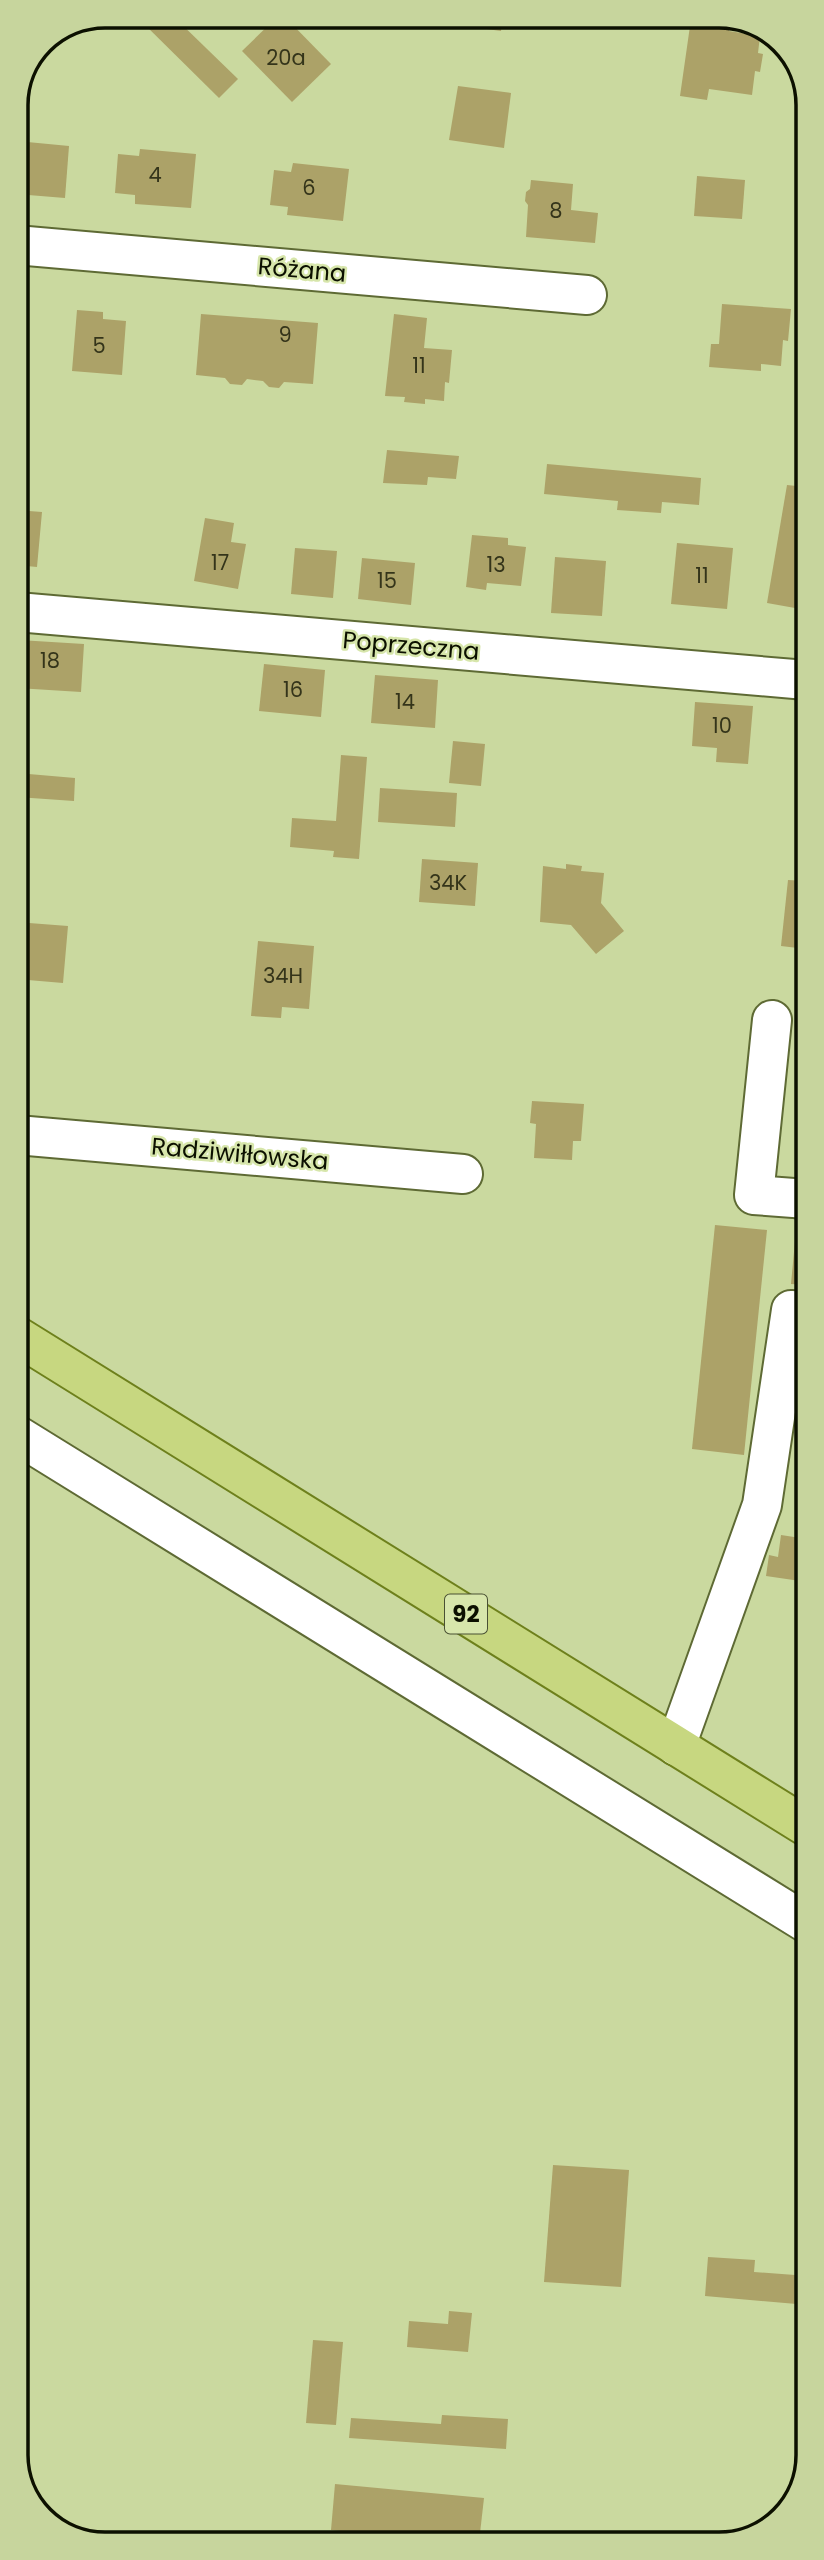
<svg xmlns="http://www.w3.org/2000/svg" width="824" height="2560" font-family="Poppins,sans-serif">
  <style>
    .building { fill: #aca268 }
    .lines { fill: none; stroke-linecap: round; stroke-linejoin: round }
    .minor-casing { stroke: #5e6a34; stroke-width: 42 }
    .major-casing { stroke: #6e801c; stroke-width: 42 }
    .minor { stroke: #fff; stroke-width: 38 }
    .major { stroke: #c7d780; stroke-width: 38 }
    .labels { text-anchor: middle; stroke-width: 5; stroke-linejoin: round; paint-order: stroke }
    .number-label { font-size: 21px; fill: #34341a }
    .shield { fill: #d7e6ab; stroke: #495033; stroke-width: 2 }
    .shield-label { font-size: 23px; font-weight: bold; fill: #0c1000 }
    .street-label { font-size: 24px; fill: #0c1000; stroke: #d7e6ab }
    .rim { fill: none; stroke: #0c1000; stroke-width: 3.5 }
  </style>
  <rect width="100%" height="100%" fill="#cad99f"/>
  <g class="building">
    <path d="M136,16h37l65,63 -19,19z"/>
    <path d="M278,16h6l47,48 -39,38 -50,-51z"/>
    <path d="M466,16h37l-2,15 -36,-5z"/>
    <path d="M709,16l22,2 -2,13 31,5 -2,17 5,1 -3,18 -5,-1 -3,24 -43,-6 -2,11 -27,-4 10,-70 18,2z"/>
    <path d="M458,86l53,7 -7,55 -55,-8z"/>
    <path d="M17,141l52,5 -4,52 -49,-4z"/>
    <path d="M140,149l56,5 -5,54 -56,-4v-9l-20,-2 3,-39 21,2z"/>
    <path d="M293,163l56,6 -6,52 -56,-6 1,-8 -18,-2 4,-35 17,2z"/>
    <path d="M697,176l48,4 -3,39 -48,-3z"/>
    <path d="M531,180l42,4 -2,26 27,3 -3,30 -69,-6 2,-32 -3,-4 1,-9 4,-3z"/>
    <path d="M722,304l69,5 -3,32 -5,-1 -2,26 -20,-2v7l-52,-4 2,-23h8z"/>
    <path d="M77,310l26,2v7l23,2 -4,54 -50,-4z"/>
    <path d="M201,314l117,9 -5,61 -29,-2 -5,6 -10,-1 -6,-6 -16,-2 -5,6 -12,-1 -5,-6 -29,-3z"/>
    <path d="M394,314l33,4 -3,30 28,2 -3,33 -4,-1 -1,19 -19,-2v5l-21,-2 1,-5 -20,-1z"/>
    <path d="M387,450l72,6 -3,23 -28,-2 -1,8 -44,-2z"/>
    <path d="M547,464l154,14 -2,27 -37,-3 -1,11 -44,-3 1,-9 -74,-7z"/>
    <path d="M787,485l19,2v55l-11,66 -28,-5z"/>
    <path d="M16,510l26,2 -5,55 -21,-2z"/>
    <path d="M205,518l29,5 -3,19 15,2 -8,45 -44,-8z"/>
    <path d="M472,535l36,3v7l18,2 -5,39 -34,-3 -1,7 -20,-3z"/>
    <path d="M677,543l56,5 -6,61 -56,-5z"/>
    <path d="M295,548l42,3 -4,47 -42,-4z"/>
    <path d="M555,557l51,4 -4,55 -51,-3z"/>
    <path d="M362,558l53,5 -4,42 -53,-6z"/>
    <path d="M19,640l65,4 -3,48 -64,-4z"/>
    <path d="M264,664l61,6 -4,47 -62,-6z"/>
    <path d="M375,675l63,5 -3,48 -64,-5z"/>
    <path d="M695,702l58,4 -5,58 -32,-2 1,-14 -25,-2z"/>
    <path d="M453,741l32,3 -4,42 -32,-3z"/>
    <path d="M341,755l26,2 -8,102 -26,-2 1,-6 -44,-4 2,-29 44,3z"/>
    <path d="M17,773l58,5 -1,23 -57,-4z"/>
    <path d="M380,788l77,5 -2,34 -77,-5z"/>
    <path d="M422,859l56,4 -3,43 -56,-4z"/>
    <path d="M566,864l16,2 -1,5 23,2 -3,30 23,28 -28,23 -25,-29 -31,-3 3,-56 23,3z"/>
    <path d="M788,880l18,1v68l-25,-3z"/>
    <path d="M29,923l39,3 -5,57 -35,-3 -1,7 -10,-1v-52l11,1z"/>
    <path d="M258,941l56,5 -5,63 -27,-2 -1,11 -30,-2z"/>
    <path d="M532,1101l52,3 -3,37h-8l-1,19 -38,-2 2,-34 -6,-1z"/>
    <path d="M715,1225l52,5 -23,225 -52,-6z"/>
    <path d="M795,1241l12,1v43l-16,-1z"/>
    <path d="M781,1535l26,4v43l-41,-6 3,-21 9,2z"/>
    <path d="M553,2165l76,5 -8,117 -77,-5z"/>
    <path d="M708,2257l47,3 -1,12 54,4v29l-103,-9z"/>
    <path d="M449,2311l23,2 -4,39 -61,-5 2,-26 39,3z"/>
    <path d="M313,2340l30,2 -7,83 -30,-2z"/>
    <path d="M442,2415l66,4 -2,30 -157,-11 2,-20 90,6z"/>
    <path d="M335,2484l149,14 -5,44 -21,1 -127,-13z"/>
  </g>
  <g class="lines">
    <defs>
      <g id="minor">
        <path d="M16,245l571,50"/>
        <path d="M17,612l789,68"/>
        <path d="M772,1020l-18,175 53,4"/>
        <path d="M17,1135l446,39"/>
        <path d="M17,1435l791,489"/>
        <path d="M676,1746l86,-241 29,-195 16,1"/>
      </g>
      <path id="major" d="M17,1336l790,491"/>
    </defs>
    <use href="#minor" class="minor-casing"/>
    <use href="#major" class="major-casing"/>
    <use href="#minor" class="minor"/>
    <use href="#major" class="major"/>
  </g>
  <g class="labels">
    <g class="number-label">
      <text x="286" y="65">20a</text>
      <text x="155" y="182">4</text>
      <text x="309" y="195">6</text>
      <text x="556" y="218">8</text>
      <text x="285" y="342">9</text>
      <text x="99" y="353">5</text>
      <text x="419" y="373">11</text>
      <text x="220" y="570">17</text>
      <text x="496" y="572">13</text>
      <text x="702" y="583">11</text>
      <text x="387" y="588">15</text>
      <text x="50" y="668">18</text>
      <text x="293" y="697">16</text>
      <text x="405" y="709">14</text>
      <text x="722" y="733">10</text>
      <text x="448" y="890">34K</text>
      <text x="283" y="983">34H</text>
    </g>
    <rect class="shield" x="445" y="1594.5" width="42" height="39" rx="5"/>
    <g class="shield-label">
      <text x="466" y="1622">92</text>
    </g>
    <g class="street-label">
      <text transform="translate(302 270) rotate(5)" y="8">Różana</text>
      <text transform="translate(411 646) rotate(5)" y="8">Poprzeczna</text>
      <text transform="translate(240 1154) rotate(5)" y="8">Radziwiłłowska</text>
    </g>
  </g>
  <path d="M0 0H824V2560H0ZM105 28H719A77 77 0 0 1 796 105V2455A77 77 0 0 1 719 2532H105A77 77 0 0 1 28 2455V105A77 77 0 0 1 105 28Z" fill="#c7d59d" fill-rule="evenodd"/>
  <path class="rim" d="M105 28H719A77 77 0 0 1 796 105V2455A77 77 0 0 1 719 2532H105A77 77 0 0 1 28 2455V105A77 77 0 0 1 105 28Z"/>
</svg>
